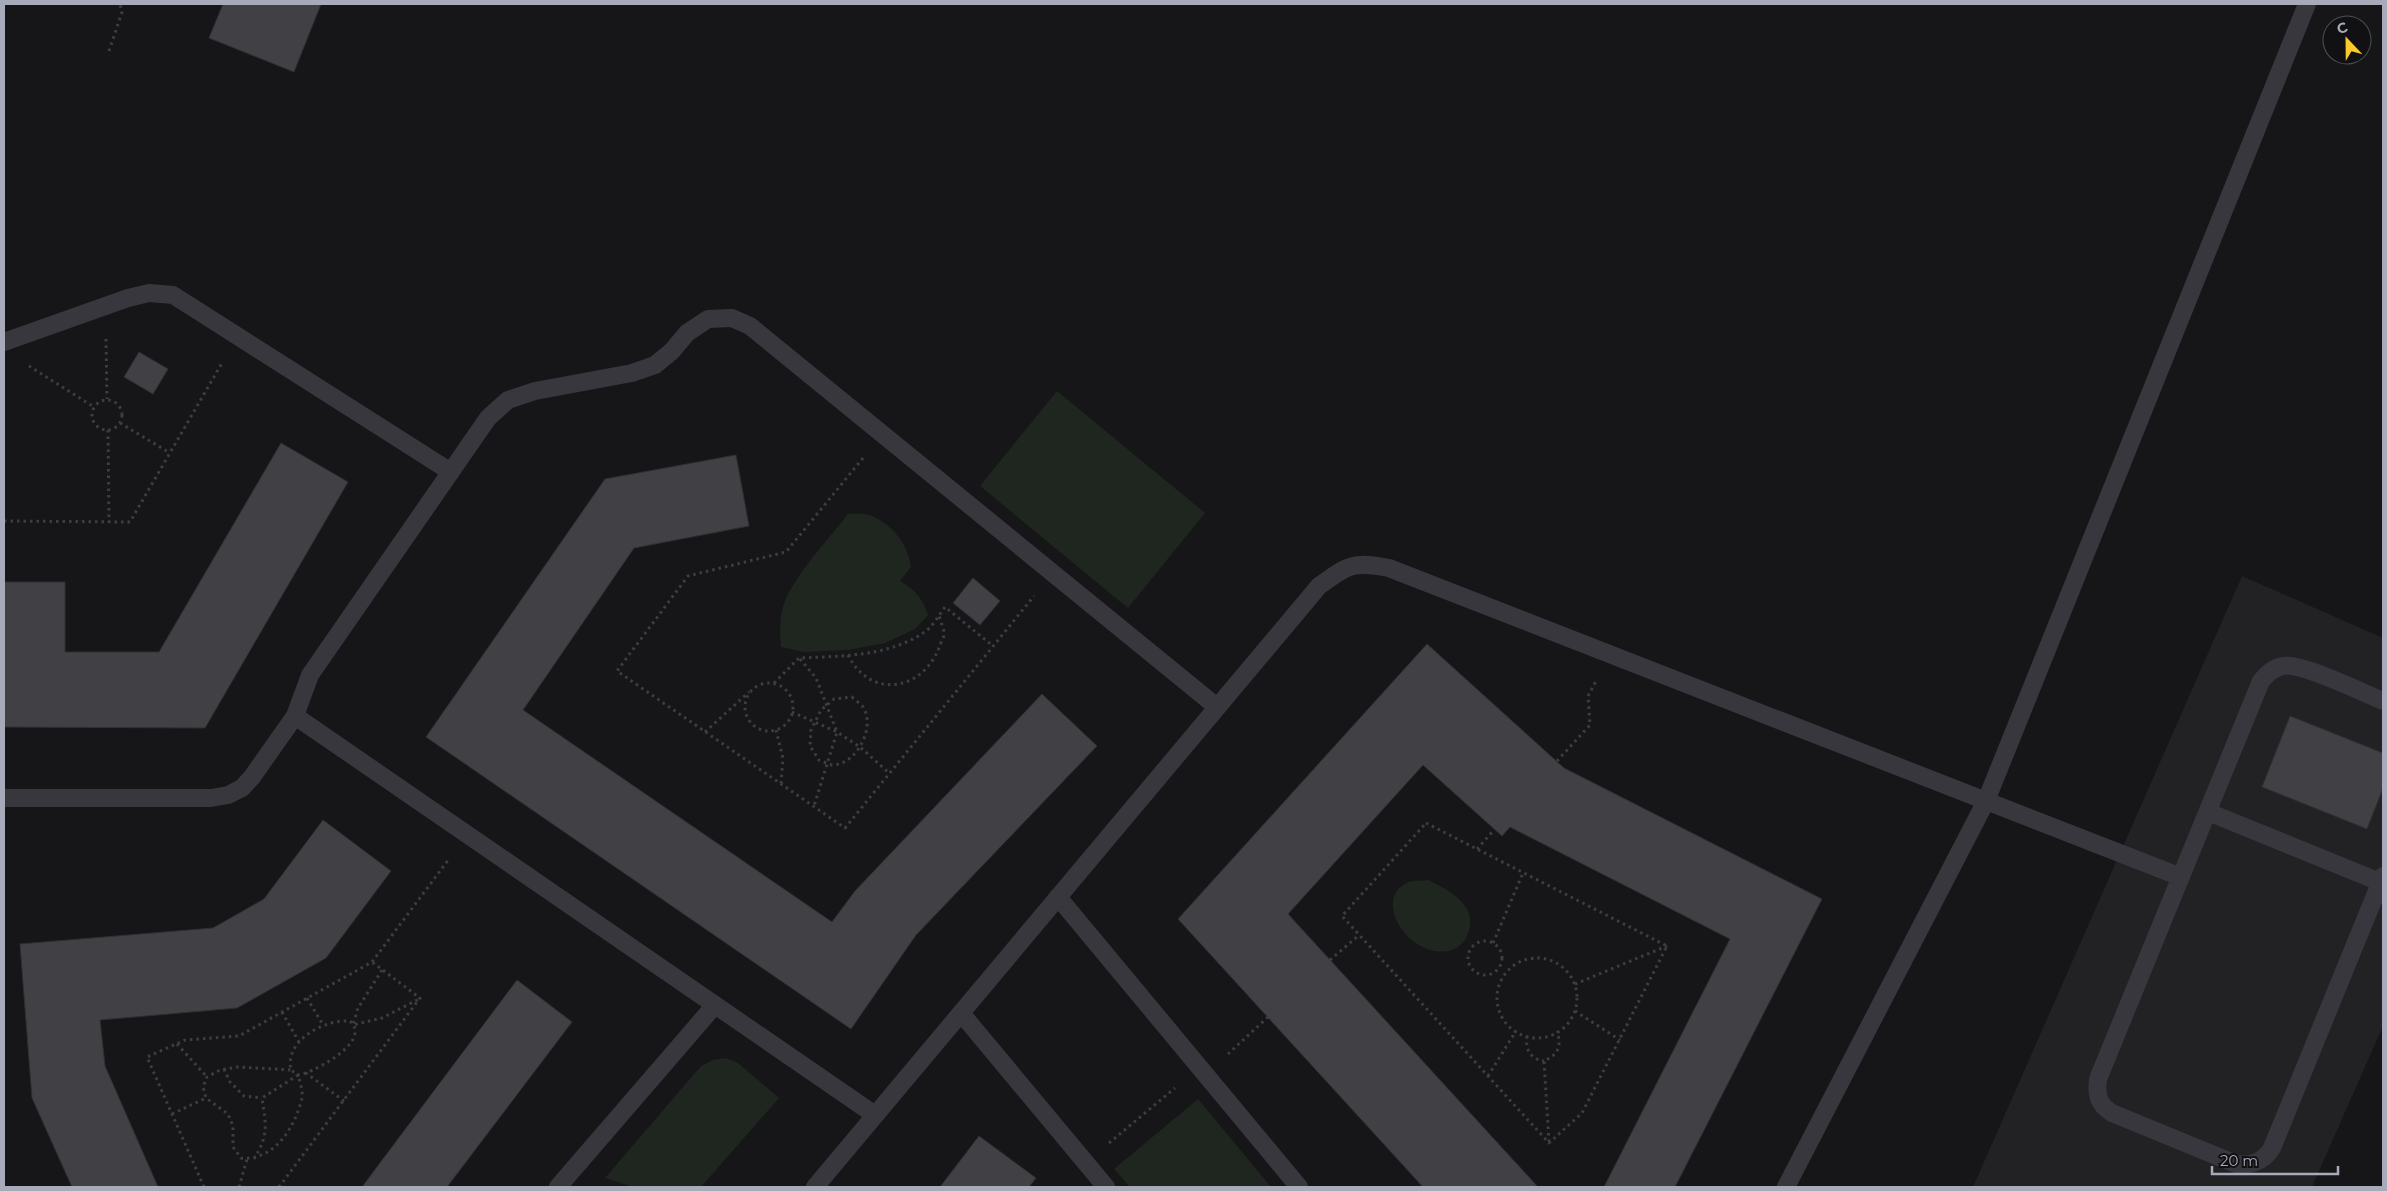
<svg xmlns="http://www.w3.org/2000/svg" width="2387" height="1191" font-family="Montserrat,sans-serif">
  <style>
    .built { fill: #222225 }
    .green { fill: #1e261f }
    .building { fill: #404045; stroke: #303034 }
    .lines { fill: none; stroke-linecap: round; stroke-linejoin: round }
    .path { stroke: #3d3e44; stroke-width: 3; stroke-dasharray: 2.5 4; stroke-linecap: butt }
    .lane { stroke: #37373d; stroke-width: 18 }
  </style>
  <rect width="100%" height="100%" fill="#161618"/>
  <path class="built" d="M2242,576l141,62v388l-71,161h-339z"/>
  <g class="green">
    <path d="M1057,391l148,122 -77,95 -148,-122z"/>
    <path d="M848,514c7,0 17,-1 24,2 20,8 37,30 39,51l-11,14c15,9 22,16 28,34l-13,14 -30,14 -37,7 -44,2 -23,-5c-1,-16 -2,-31 4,-46 13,-30 43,-61 63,-87z"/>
    <path d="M1428,880c23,11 54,28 38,58 -3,6 -11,12 -18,13 -41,7 -77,-54 -39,-69 5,-2 13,-1 19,-2z"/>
    <path d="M726,1058l12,5 41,35 -78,89h-68l-28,-9 96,-112 12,-6z"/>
    <path d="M1198,1099l73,88h-141l-16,-18z"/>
  </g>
  <g class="building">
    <path d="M223,4h98l-27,68 -85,-34z"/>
    <path d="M139,352l29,17 -15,25 -29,-17z"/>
    <path d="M281,443l67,39 -143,246 -201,-1v-145h61v70h94z"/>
    <path d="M736,455l13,71 -115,22 -111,162 309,212 23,-31 187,-197 55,52 -181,189 -65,94 -425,-292 179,-258z"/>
    <path d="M973,578l27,23 -20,24 -27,-22z"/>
    <path d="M1427,644l137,124 258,131 -147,288h-71l126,-248 -220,-112 -8,9 -79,-71 -135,149 250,273h-115l-245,-268z"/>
    <path d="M2290,716l93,37v35l-16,41 -105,-42z"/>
    <path d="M323,820l68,51 -65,87 -89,50 -137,12 5,46 53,121h-86l-40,-89 -12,-154 193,-16 51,-29z"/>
    <path d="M517,980l55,42 -125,165h-85z"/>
    <path d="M979,1136l57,42 -7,9h-89z"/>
  </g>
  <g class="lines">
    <g class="path">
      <path d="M109,51l13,-39 -2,-8"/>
      <path d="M106,339l1,60"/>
      <path d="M29,366l65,41"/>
      <circle cx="107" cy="415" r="15"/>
      <path d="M120,423l50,30"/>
      <path d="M108,430l1,92"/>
      <path d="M863,458l-77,94 -98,24 -71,95 228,157 189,-232"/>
      <path d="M4,521l126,1 92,-159"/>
      <path d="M848,655c22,44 73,37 91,-7 1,-4 5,-10 5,-14 0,-6 -4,-13 -5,-19"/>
      <path d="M800,659l16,19 21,54 -23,74"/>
      <path d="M774,683l25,-25c41,-2 88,-1 124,-25 9,-5 16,-18 22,-26l48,39"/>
      <circle cx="769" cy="707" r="24"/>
      <path d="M852,697c3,3 9,7 11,10 13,20 -6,57 -30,58 -4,0 -10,-4 -14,-5l-9,-14 1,-16 10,-20 13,-11z"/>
      <path d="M792,712l45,20 23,15 29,26"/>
      <path d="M776,730l7,28 -2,25"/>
      <path d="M705,732l44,-40"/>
      <path d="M1557,761l33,-36 -2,-29 8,-15"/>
      <path d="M1426,823l241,123 -85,167 -33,30 -207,-227z"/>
      <path d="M1477,849l17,-19"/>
      <circle cx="1485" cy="958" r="17"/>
      <path d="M1493,943l30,-70"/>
      <circle cx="1537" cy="998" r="40"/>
      <path d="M1330,960l29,-25"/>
      <path d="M382,970l-24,38 -5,17 29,-7 37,-19"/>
      <path d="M1575,984l92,-38"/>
      <path d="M307,998l16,27"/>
      <path d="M1575,1011l45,29"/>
      <path d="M282,1012l17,30"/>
      <path d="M1527,1036c-2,13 3,23 17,25"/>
      <path d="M177,1044l30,33"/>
      <path d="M1228,1054l40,-37"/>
      <path d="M224,1069l6,13 14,14 18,2"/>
      <path d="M306,1073l-8,2 -7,-5c-7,-29 33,-51 59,-49 21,20 -29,46 -44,52l38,28"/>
      <path d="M1488,1076l28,-45"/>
      <path d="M172,1114l34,-16"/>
      <path d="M1549,1142l-5,-81c14,-6 18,-15 13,-30"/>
      <path d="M1109,1143l66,-55"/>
      <path d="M254,1159c15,-25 12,-33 8,-61l36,-23c2,7 5,16 4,23 -7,30 -28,63 -61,60l-8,-11v-21l-5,-12 -22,-16 -3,-11 4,-10 13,-7 18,-3 53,3"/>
      <path d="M204,1187l-57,-130 38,-17 54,-4 133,-74 77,-103"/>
      <path d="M239,1187l8,-28"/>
      <path d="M279,1187l141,-189 -48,-36"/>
    </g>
    <g class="lane">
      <path d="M4,342l124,-44 21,-5 24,2 278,177"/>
      <path d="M2383,701c-20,-8 -82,-39 -100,-35 -10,2 -15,7 -22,15l-163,398c-2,16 0,25 14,34l124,51c16,2 27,-2 36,-16l111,-272"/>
      <path d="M295,716l580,399"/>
      <path d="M4,798h207l17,-3 14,-7 10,-11 43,-61 15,-41 178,-257 20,-18 27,-9 97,-18 23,-8 17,-14 15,-18 21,-14 24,-1 18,8 467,381"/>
      <path d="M2208,812l172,70"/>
      <path d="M1058,897l241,290"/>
      <path d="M961,1013l145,174"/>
      <path d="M558,1187l157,-182"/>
      <path d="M815,1187l504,-601c29,-21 34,-25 70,-18l792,309"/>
      <path d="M1786,1187l200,-386 321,-797"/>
    </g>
  </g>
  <rect width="2387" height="1191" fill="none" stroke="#a7abb9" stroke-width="10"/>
  <g transform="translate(2347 40) rotate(338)"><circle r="24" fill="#111113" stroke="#4d4f55"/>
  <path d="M0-4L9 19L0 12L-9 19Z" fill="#fac92b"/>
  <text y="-8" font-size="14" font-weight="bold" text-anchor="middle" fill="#a7abb9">С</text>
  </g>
  <path d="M2212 1166v8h126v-8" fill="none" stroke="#a7abb9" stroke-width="2.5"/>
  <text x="2220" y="1166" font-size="15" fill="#a7abb9" stroke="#111113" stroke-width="4" paint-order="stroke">20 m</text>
</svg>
